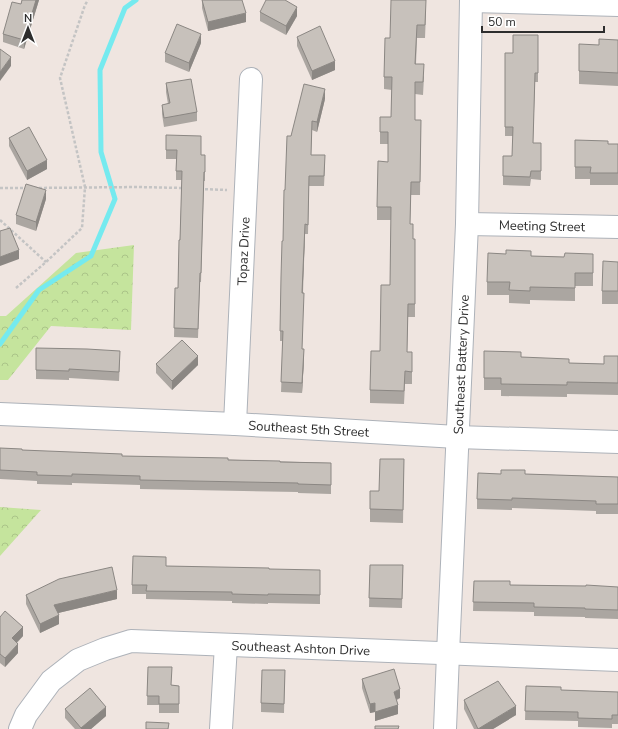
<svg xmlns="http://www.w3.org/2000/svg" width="618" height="729" font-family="'Nunito Sans',sans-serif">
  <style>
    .forest { fill: url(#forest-crowns) }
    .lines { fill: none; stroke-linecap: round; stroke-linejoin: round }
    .stream { stroke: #75eaef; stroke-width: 5 }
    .minor-casing { stroke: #adb2b9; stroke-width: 24 }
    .path { stroke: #c4c4c4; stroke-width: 2.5; stroke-dasharray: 3 2; stroke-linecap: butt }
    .minor { stroke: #fff; stroke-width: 22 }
    .wall { fill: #aba6a1 }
    .shaded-wall { fill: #8b8783 }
    .building { fill: #c7c1bb; stroke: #8b8783 }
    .labels { text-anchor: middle; stroke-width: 3; stroke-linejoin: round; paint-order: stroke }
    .street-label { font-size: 13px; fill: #2d2d2d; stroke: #fff }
  </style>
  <defs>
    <pattern id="forest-crowns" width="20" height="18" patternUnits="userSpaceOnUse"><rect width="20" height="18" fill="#c5e49d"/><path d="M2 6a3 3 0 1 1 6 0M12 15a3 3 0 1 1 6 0" fill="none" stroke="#aac488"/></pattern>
  </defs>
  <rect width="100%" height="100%" fill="#efe5e0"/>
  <g class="forest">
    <path d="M134,245l-3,85 -80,-4 -43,54h-8v-64h6l70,-63z"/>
    <path d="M0,507l41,3 -41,46z"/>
  </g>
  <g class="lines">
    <path class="stream" d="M0,344l39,-54 52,-34 24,-57 -14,-47 -1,-82 25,-62 11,-8"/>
    <defs>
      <g id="minor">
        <path d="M471,1l147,4"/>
        <path id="s1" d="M467,224l151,3"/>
        <path id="s2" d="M0,414l235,10 222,13 161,5"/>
        <path id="s3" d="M235,424l16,-345"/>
        <path id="s4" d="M20,729l6,-14 25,-34 27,-21 27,-11 26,-8 487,19"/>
        <path d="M221,729l5,-84"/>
        <path id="s5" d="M445,729l3,-75 19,-430 4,-224"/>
      </g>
    </defs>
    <use href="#minor" class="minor-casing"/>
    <g class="path">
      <path d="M0,188h27"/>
      <path d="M34,188l103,-1 46,1"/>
      <path d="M200,189l27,1"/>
      <path d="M0,220l46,42"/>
      <path d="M16,288l30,-26 36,-34 3,-41 -25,-109 25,-73 3,-5"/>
    </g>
    <use href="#minor" class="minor"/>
  </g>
  <g class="wall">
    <path d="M22,0h17l-15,49 -21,-7v-8l18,-30z"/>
    <path d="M202,0l44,22 -38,9 -6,-23z"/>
    <path d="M260,12l37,4 -11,19 -26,-14z"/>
    <path d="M426,13l-1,25h-8l-1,26 8,13 -1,18 -8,-1v26h6l-1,75h-9l-1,29 3,15h2v78h-7l-1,35h5v32h-7l-1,20 -34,-1v-13l10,-39 10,-66 1,-65h-14v-13l11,-45v-18h-8v-27h11l1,-27 -8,-1v-12l6,-39z"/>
    <path d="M538,35v47h-3l-2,61h8v37l-10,-1 -1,7 -27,-1v-29h9l1,-20h-8v-83h8z"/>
    <path d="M297,37l38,33 -23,10 -15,-34z"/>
    <path d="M618,40v46l-39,-2v-13l20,-26z"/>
    <path d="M201,43l-12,29 -24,-10v-9z"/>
    <path d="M166,83l31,29v9l-33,6 -2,-13v-9l6,-1 -2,-12z"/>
    <path d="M325,99l-8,33 -5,-2 -1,25 14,10 -1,21h-15l-1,48h-3l-2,59 -1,56 2,10 -2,34 -21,-1 2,-51h-3v-10l5,-141 6,-54z"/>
    <path d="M166,135l35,20 4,9v17h-1l-3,101h-1l-2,56 -24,-1 1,-49h3l4,-108h-6v-21h-10z"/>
    <path d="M9,138l38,31 -20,11 -18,-34z"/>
    <path d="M575,140l33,4h10v41h-28v-6h-15z"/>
    <path d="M46,199l-10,32 -20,-7v-9z"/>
    <path d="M593,254v32h-18v15l-45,-1v4l-21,-1v-8h-22v-13l44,-26 33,1z"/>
    <path d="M618,262v42h-16v-13z"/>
    <path d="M36,348l84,12 -1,21 -50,-3v2l-33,-1z"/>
    <path d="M484,351l37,6 48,6 35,1 14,-8v39l-51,-1v3l-66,-1v-6h-17z"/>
    <path d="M156,364l42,1 -26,25 -16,-17z"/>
    <path d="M0,448l22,2 100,6 209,7v31l-33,-1v-1l-158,-3v-4l-68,-2v2l-35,-1v-3l-37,-2z"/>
    <path d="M404,459l-1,64 -33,-1v-31h9z"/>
    <path d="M501,474h24l93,3v37h-22v-3l-84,-3v2l-35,-1v-10z"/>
    <path d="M370,565h33l-1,43 -33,-1z"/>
    <path d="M166,566l103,3 51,10v25l-52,-1v1l-36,-1v-2l-86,-2v-5h-14v-9z"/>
    <path d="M474,581l36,4 108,2v32l-33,-1v-1l-51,-1v-4l-61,-1z"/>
    <path d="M26,595l91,4 -59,14 1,11 -19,9 -14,-29z"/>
    <path d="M0,617l23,19 -6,7 1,10 -13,14 -5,-4z"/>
    <path d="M148,667l23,18 8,1v27h-20v-8h-12z"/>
    <path d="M285,670l-1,43 -23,-1v-9z"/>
    <path d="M362,679l38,19 -3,2 1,14 -23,7v-9l-5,1 -8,-25z"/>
    <path d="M526,686l35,4 57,2v32h-6v4l-34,-1v-6l-53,-1z"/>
    <path d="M464,700l52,15 -23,14h-19l-10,-20z"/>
    <path d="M65,709l41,7 -15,13h-16l-10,-11z"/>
  </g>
  <g class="shaded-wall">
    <path d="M36,0h3l-15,49v-9z"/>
    <path d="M297,7v9l-11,19v-9z"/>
    <path d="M246,13v9l-38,9v-9z"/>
    <path d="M201,34v9l-12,29v-9z"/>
    <path d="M11,57v9l-11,15v-9z"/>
    <path d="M335,61v9l-23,10v-9z"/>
    <path d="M325,89v10l-8,33v-10z"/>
    <path d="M47,160v9l-20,11v-9z"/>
    <path d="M46,190v9l-10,32v-9z"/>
    <path d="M305,224v10l-3,69v-10z"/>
    <path d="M19,250v9l-19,7v-9z"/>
    <path d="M304,349v10l-2,34v-10z"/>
    <path d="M198,356v9l-26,25v-9z"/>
    <path d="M117,590v9l-63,15v-9z"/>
    <path d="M59,615v9l-19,9v-9z"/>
    <path d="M23,627v9l-11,11v-9z"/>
    <path d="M18,644v9l-13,14v-9z"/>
    <path d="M400,689v9l-6,2v-8z"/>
    <path d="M375,703v9l-5,1v-9z"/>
    <path d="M398,705v9l-23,7v-9z"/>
    <path d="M516,706v9l-23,14h-15z"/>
    <path d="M106,707v9l-15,13h-10v-1z"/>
  </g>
  <g class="building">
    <path d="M22,0h14l-12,40 -21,-6 9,-32 9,2z"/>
    <path d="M202,0h40l4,13 -38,9z"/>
    <path d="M266,0h19l12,7 -11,19 -26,-14z"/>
    <path d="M391,0h35l-1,25h-8l-2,39h9l-1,18h-8v38h6l-1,62h-9l-1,42h3v15h2v65h-7l-1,48h5v20l-7,-1 -1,20 -34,-1 1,-39h9l1,-66h9l1,-78h-14l1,-46 10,1v-30h-8v-15h11l1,-40h-8l1,-39h5z"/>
    <path d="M177,24l24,10 -12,29 -24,-10z"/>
    <path d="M320,26l15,35 -23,10 -15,-34z"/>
    <path d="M513,35h25v38h-3l-2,70h8v28h-10l-1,6 -27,-1v-20h9l1,-29h-8v-74h8z"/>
    <path d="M599,39l19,1v33l-39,-2v-27l20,1z"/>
    <path d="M0,49l11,8 -11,15z"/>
    <path d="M191,79l6,33 -33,6 -2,-13 8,-2 -4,-20z"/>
    <path d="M304,84l21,5 -8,33 -5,-1 -1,34h14l-1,21h-15l-1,49 -3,-1 -3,69h2l-2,56h2l-2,34 -21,-1 2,-51h-3l1,-54 1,-36h1l1,-51h1l2,-54h4z"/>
    <path d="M29,127l18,33 -20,11 -18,-33z"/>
    <path d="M166,135l35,1v19h4v17h-1l-3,101h-1l-2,56 -24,-1 1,-40h3l1,-48h1l2,-69h-6l1,-21h-11z"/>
    <path d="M575,140l33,1v3h10v29h-28l1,-6h-16z"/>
    <path d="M26,184l20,6 -10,32 -20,-7z"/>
    <path d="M10,228l9,22 -19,7v-26z"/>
    <path d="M506,250l25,1v5l33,1 1,-4 28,1v19h-18v15l-45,-1v4l-21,-1 1,-8h-23l1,-29 18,1z"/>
    <path d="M603,261l15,1v29h-16z"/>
    <path d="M182,340l16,16 -26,25 -16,-17z"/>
    <path d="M36,348l51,1 33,2 -1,21 -50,-3v2l-33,-1z"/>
    <path d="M484,351l37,1v5l48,2v4l35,1v-8h14v27l-51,-1v3l-66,-1v-6h-17z"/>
    <path d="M0,448l22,1v1l100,4v2l106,2v2l52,1v1l51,1v22l-33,-1v-1l-158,-3v-4l-68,-2v2l-35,-1v-3l-37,-2z"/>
    <path d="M380,459h24l-1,51 -33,-1v-18h9z"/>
    <path d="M501,470h24v4l93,3v27h-22v-3l-84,-3v2l-35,-1 1,-26 23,1z"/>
    <path d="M133,556l33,1v9l103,2v1l51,1v25l-52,-1v1l-36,-1v-2l-86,-1 1,-6h-15z"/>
    <path d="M370,565h33l-1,34 -33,-1z"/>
    <path d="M112,567l5,23 -63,15 5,10 -19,9 -14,-29 33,-16z"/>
    <path d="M474,581h36v4l76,1v-1l32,2v23l-33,-1v-1l-51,-1v-4l-61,-1z"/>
    <path d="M5,611l18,16 -11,11 6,6 -13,14 -5,-4v-37z"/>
    <path d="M148,667h24l-1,18 8,1v18h-20v-8h-12z"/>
    <path d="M394,669l6,20 -6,3 4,13 -23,7v-9l-5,1 -8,-25z"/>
    <path d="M262,670h23l-1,34 -23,-1z"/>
    <path d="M498,681l18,25 -38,23 -14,-29z"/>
    <path d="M526,686l35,1v3l57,2v23h-6v4l-34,-1v-6l-53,-1z"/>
    <path d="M90,688l16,19 -25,21 -16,-19z"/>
    <path d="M146,722l23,1 -1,6h-22z"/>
    <path d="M375,726h24l-1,3h-23z"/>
  </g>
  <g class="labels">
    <g class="street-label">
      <text dy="5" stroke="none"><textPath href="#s1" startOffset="75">Meeting Street</textPath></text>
      <text dy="5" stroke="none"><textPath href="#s3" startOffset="173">Topaz Drive</textPath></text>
      <text dy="5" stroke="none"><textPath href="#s5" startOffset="365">Southeast Battery Drive</textPath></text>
      <text dy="5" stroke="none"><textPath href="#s2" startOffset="309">Southeast 5th Street</textPath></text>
      <text dy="5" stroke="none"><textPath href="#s4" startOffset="318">Southeast Ashton Drive</textPath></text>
    </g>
  </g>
  <g transform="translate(28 28)" stroke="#ffffff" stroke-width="3" paint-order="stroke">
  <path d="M0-3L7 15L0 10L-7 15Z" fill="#2d2d2d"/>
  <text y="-6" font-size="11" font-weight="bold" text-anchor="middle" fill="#2d2d2d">N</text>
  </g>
  <path d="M482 26v6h122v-6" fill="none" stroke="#2d2d2d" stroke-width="2"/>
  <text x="488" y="26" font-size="12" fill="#2d2d2d" stroke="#ffffff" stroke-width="3" paint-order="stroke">50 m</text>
</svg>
